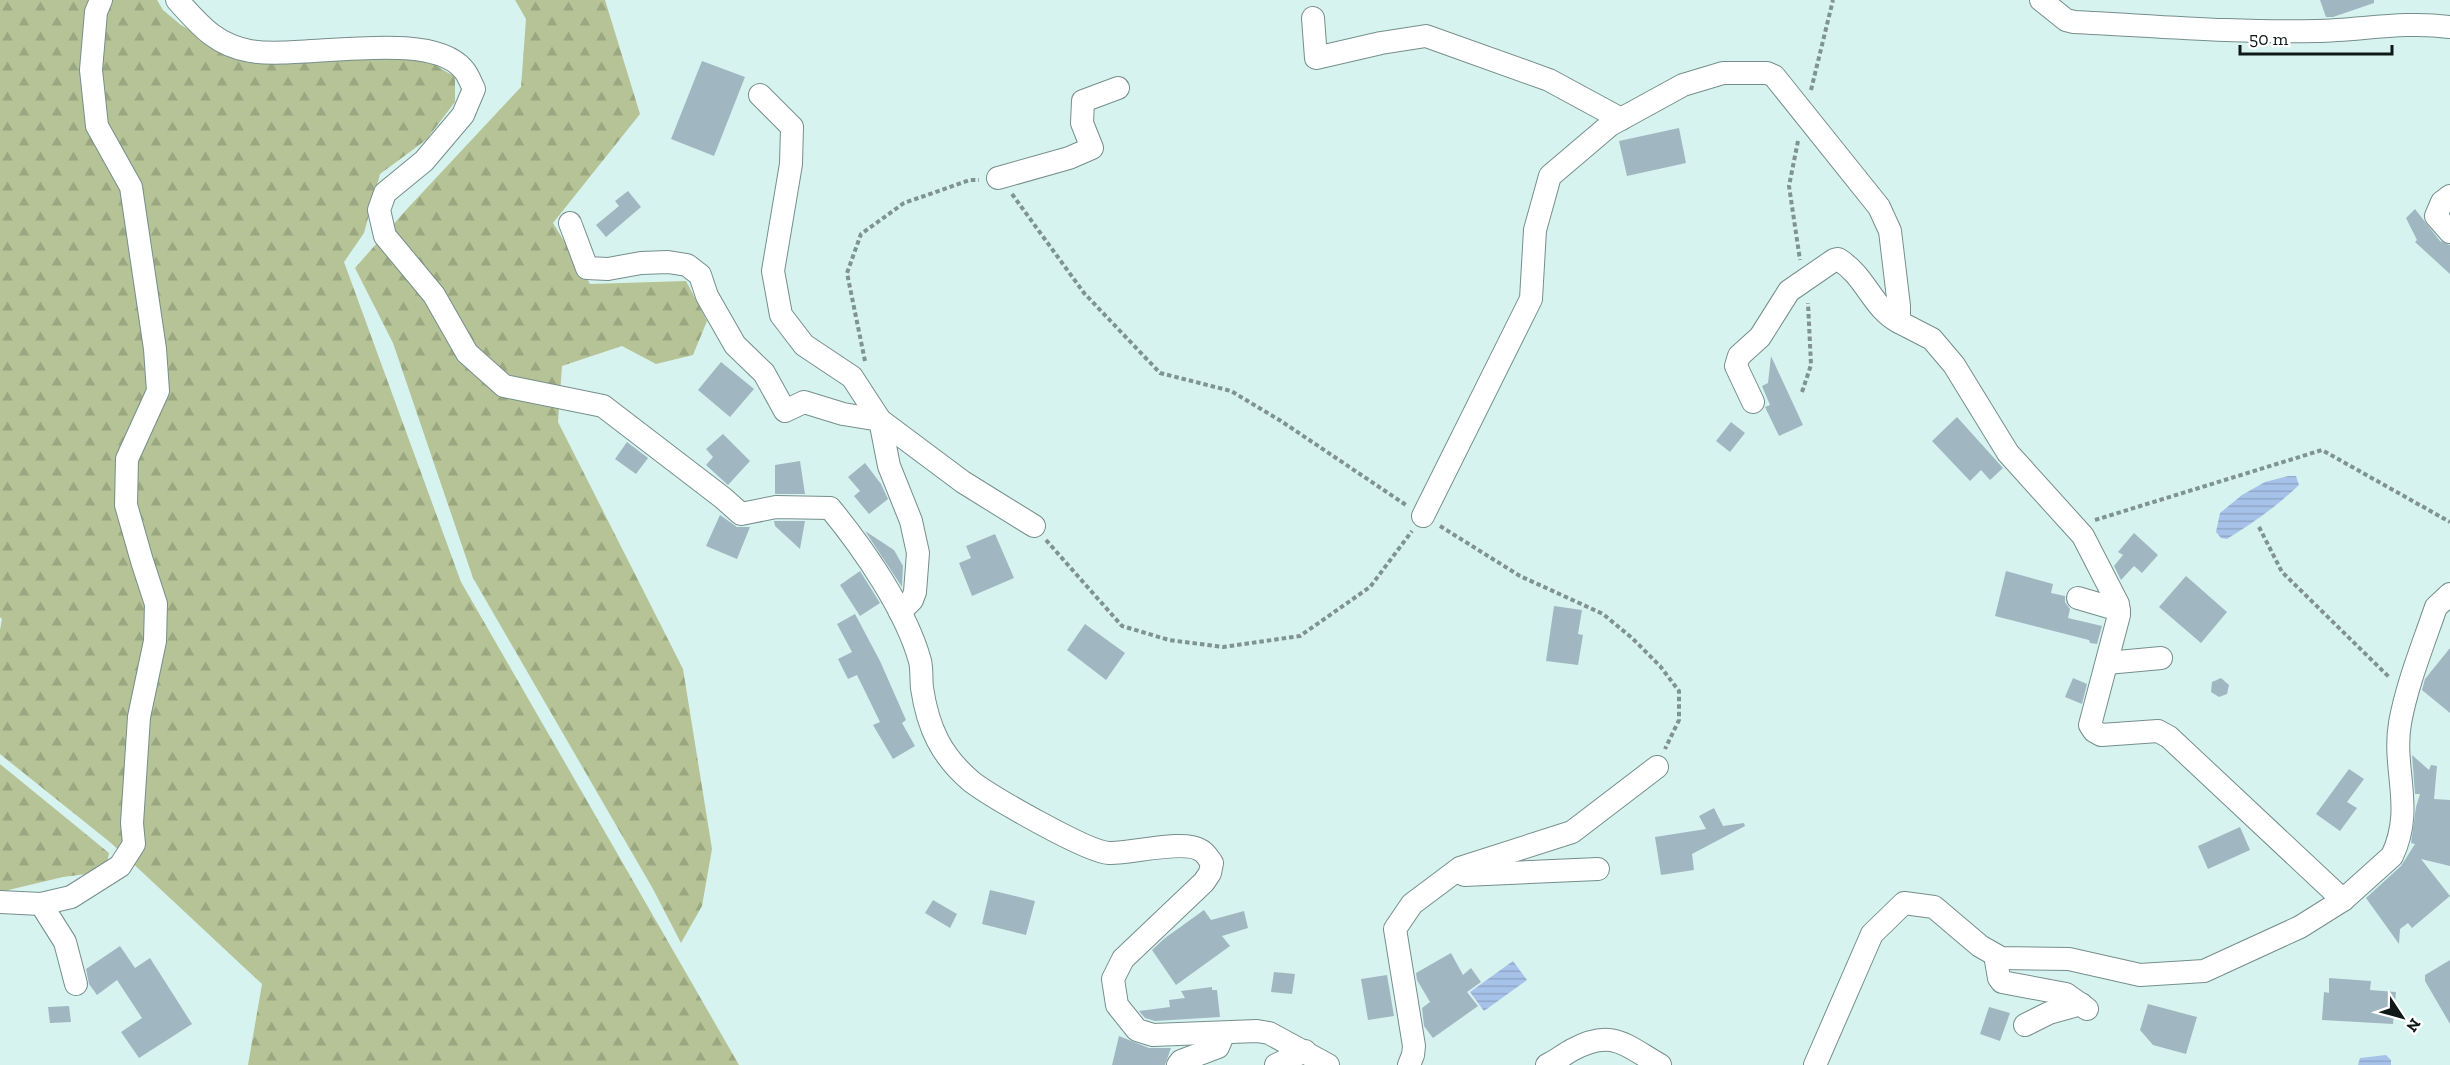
<svg xmlns="http://www.w3.org/2000/svg" width="2450" height="1065" font-family="'Zilla Slab',serif">
  <style>
    .forest { fill: url(#forest-firs) }
    .water { fill: url(#water-rules) }
    .building { fill: #a0b7c1 }
    .lines { fill: none; stroke-linecap: round; stroke-linejoin: round }
    .minor-casing { stroke: #758e8c; stroke-width: 24 }
    .path { stroke: #7f9391; stroke-width: 4; stroke-dasharray: 4.5 3; stroke-linecap: butt }
    .minor { stroke: #fff; stroke-width: 22 }
  </style>
  <defs>
    <pattern id="forest-firs" width="22" height="20" patternUnits="userSpaceOnUse" patternTransform="scale(1.5)"><rect width="22" height="20" fill="#b5c396"/><path d="M5 1l3.5 6h-7zM16 11l3.5 6h-7z" fill="#9aa781"/></pattern>
    <pattern id="water-rules" width="6" height="5" patternUnits="userSpaceOnUse" patternTransform="scale(1.5)"><rect width="6" height="5" fill="#a7c2e9"/><path d="M0 2.5h6" fill="none" stroke="#8fa6c7"/></pattern>
  </defs>
  <rect width="100%" height="100%" fill="#d7f3f0"/>
  <g class="forest">
    <path d="M0,0h157l6,10 18,15 67,38 137,-8 45,7 25,15v25l-29,38 -46,34 -16,59 -20,29 117,320 278,483h-491l14,-81 -151,-141 -111,-89v-124l2,-11 -2,-2z"/>
    <path d="M515,0h90l35,114 -87,109 37,61 96,-3 21,40 -14,34 -37,9 -34,-18 -60,20 -4,56 125,247 29,180 -10,57 -21,37 -28,-54 -180,-311 -80,-235 -38,-75 52,-59 114,-122 5,-68z"/>
    <path d="M0,764l109,89 -3,14 -12,6 -31,4 -63,15z"/>
  </g>
  <g class="water">
    <path d="M2288,476h8l3,9c-22,21 -46,38 -72,54l-6,-1 -5,-6 4,-19 22,-18 23,-13z"/>
    <path d="M1513,961l14,19 -43,31 -14,-19z"/>
    <path d="M2386,1055l5,5v5h-33l2,-7z"/>
  </g>
  <g class="building">
    <path d="M2320,0h54v3l-41,14h-7z"/>
    <path d="M702,61l43,16 -31,79 -43,-17z"/>
    <path d="M1679,128l7,35 -59,13 -8,-35z"/>
    <path d="M628,191l13,16 -35,30 -10,-12 23,-19 -4,-5z"/>
    <path d="M2415,209l25,32 10,4v29l-35,-32 2,-2 -11,-22z"/>
    <path d="M1771,356l32,69 -24,11 -14,-29 5,-2 -8,-19 6,-3z"/>
    <path d="M721,362l33,27 -24,28 -32,-27z"/>
    <path d="M1957,417l46,51 -13,12 -9,-10 -11,11 -38,-40z"/>
    <path d="M1731,422l14,11 -15,19 -14,-11z"/>
    <path d="M723,434l27,27 -22,24 -22,-20 7,-8 -7,-8z"/>
    <path d="M627,442l21,16 -12,16 -21,-15z"/>
    <path d="M800,461l5,33h-30v-29z"/>
    <path d="M865,463l16,21 7,15 -19,15 -15,-18 6,-5 -12,-14z"/>
    <path d="M720,515l17,12h13l-13,32 -31,-13z"/>
    <path d="M774,521h31l-5,28 -25,-23z"/>
    <path d="M865,531l29,19 9,16 -1,21z"/>
    <path d="M2134,533l24,22 -16,18 -8,-7 -13,14 -7,-14 9,-11 -5,-3z"/>
    <path d="M995,534l19,44 -42,18 -13,-33 12,-5 -5,-12z"/>
    <path d="M860,571l20,32 -20,13 -20,-31z"/>
    <path d="M2006,571l47,13 -2,9 14,3v6l5,7 -2,9 34,8 -5,18 -7,-1 -1,-3 -94,-24z"/>
    <path d="M2186,576l41,36 -26,31 -42,-36z"/>
    <path d="M1554,606l28,4 -4,24 5,1 -5,30 -32,-4z"/>
    <path d="M855,614l25,47 26,59 -4,3 13,23 -22,13 -20,-34 7,-3 -23,-47 -9,4 -10,-20 14,-7 -15,-28z"/>
    <path d="M1085,624l40,29 -19,27 -39,-30z"/>
    <path d="M2450,648v65l-28,-23 3,-11z"/>
    <path d="M2073,678l14,6 -5,20 -17,-7z"/>
    <path d="M2221,678l8,7 -2,9 -8,3 -8,-5 1,-10z"/>
    <path d="M2412,755l17,15 2,-5 6,1 -3,33 16,1v66l-29,-7 29,37 -38,32 -4,-5 -8,6 -1,15 -33,-46 35,-32 14,-22 -4,-1 5,-36 4,-13h-5z"/>
    <path d="M2349,769l15,10 -17,23 10,6 -17,23 -24,-17z"/>
    <path d="M1714,808l9,18 21,-3 1,3 -53,28 2,16 -33,5 -6,-38 51,-8 -7,-13z"/>
    <path d="M2240,827l10,23 -42,19 -10,-23z"/>
    <path d="M990,890l45,11 -9,34 -44,-11z"/>
    <path d="M933,900l24,14 -7,14 -25,-15z"/>
    <path d="M1204,910l7,10 33,-9 4,17 -26,8 8,10 -54,39 -24,-35 13,-12z"/>
    <path d="M120,946l15,22 15,-10 42,66 -53,34 -18,-26 21,-14 -25,-38 -20,15 -8,-11 -3,-15z"/>
    <path d="M1451,953l12,22 8,-7 10,14 -14,10 11,14 -45,32 -9,-12 -2,-18 8,-6 -13,-22 -1,-7z"/>
    <path d="M2450,960v64l-25,-43v-6z"/>
    <path d="M1274,972l21,2 -3,20 -21,-2z"/>
    <path d="M1387,975l7,41 -26,4 -7,-41z"/>
    <path d="M2329,978l42,3 -1,9 26,2 -3,32 -71,-4 2,-28 5,1z"/>
    <path d="M1212,987v3h5l3,27 -65,4 -10,-3 -6,-7 31,-4 -1,-7 16,-2 -4,-7z"/>
    <path d="M2148,1004l49,13 -11,37 -33,-9 -13,-15z"/>
    <path d="M69,1006l2,16 -21,1 -2,-16z"/>
    <path d="M1989,1007l21,6 -10,28 -20,-7z"/>
    <path d="M1119,1036l30,12h22l-6,17h-53z"/>
  </g>
  <g class="lines">
    <defs>
      <g id="minor">
        <path d="M177,0c22,24 38,45 73,51 51,9 179,-23 213,18 5,5 8,14 11,20l-11,26 -39,46 -39,32 -6,17 6,26 49,59 33,58 37,33 99,20 120,92 18,16 35,-7 54,1c33,40 76,102 90,153 2,8 1,18 2,27 6,40 19,68 50,94 20,15 115,70 137,71 21,1 74,-14 91,-3 5,2 9,9 12,13l-2,10 -6,9 -81,77 -10,20 4,26 20,25 16,5 104,-4 12,2 59,32"/>
        <path d="M2041,0l25,20 8,2c81,4 162,11 243,9 45,-1 88,-10 133,-4"/>
        <path d="M1313,18l3,40 65,-15 45,-7 123,44 72,39"/>
        <path d="M760,95l32,32 -1,37 -18,107 8,44 23,30 48,32 28,43 83,62 71,44"/>
        <path d="M998,178l71,-20 23,-10 -10,-25 1,-22 35,-13"/>
        <path d="M2450,196l-8,6 -6,14 14,16"/>
        <path d="M570,223l17,45 21,1 33,-6 27,-1 19,3 13,10 7,21 28,49 29,28 21,38 19,-9 39,12 37,6"/>
        <path d="M1753,402l-17,-36 3,-10 21,-19 29,-46 45,-31 4,-1c28,17 34,49 61,63"/>
        <path d="M880,420l9,46 22,55 7,32 -3,39 -3,8 -12,12"/>
        <path d="M1423,516l108,-217 4,-69 15,-54 60,-51 73,-40 40,-12h44l7,3 105,131 11,24 9,75v16l33,17 22,26 54,88 75,83 35,68 1,11 -29,110 4,6 7,4 57,-4 11,6 174,163"/>
        <path d="M2078,598l41,12"/>
        <path d="M2107,663l54,-5"/>
        <path d="M1464,875l134,-6"/>
        <path d="M0,902l41,2 30,-7 49,-31 14,-22 -2,-21 7,-106 16,-76 1,-37 -14,-43 -16,-56 1,-46 31,-68 -3,-42 -24,-162 -34,-61 -6,-56 5,-58 5,-12"/>
        <path d="M41,904l24,38 11,42"/>
        <path d="M1995,955l4,23 3,4 64,12 21,15"/>
        <path d="M2025,1025l24,-12 32,-9"/>
        <path d="M1178,1065l3,-4 37,-14 6,-14"/>
        <path d="M1276,1065l29,-14"/>
        <path d="M1409,1065l4,-10 1,-9 -19,-117 17,-25 48,-36 112,-36 85,-65"/>
        <path d="M1547,1065c9,-4 16,-10 25,-15 40,-22 53,-5 88,15"/>
        <path d="M1815,1065l57,-131 32,-31 30,4 46,39 21,12 68,1 71,16 64,-4 96,-44 43,-27 49,-44c23,-48 0,-86 8,-133 7,-39 23,-78 36,-116l14,-13"/>
      </g>
    </defs>
    <use href="#minor" class="minor-casing"/>
    <g class="path">
      <path d="M1811,90l22,-90"/>
      <path d="M1798,141l-9,45 11,74"/>
      <path d="M1012,194l72,99 76,80 71,18 50,30 125,84"/>
      <path d="M865,361l-18,-88 14,-39 43,-31 66,-23h9"/>
      <path d="M1802,392l9,-27 -3,-62"/>
      <path d="M2095,520l227,-70 128,72"/>
      <path d="M1440,526l80,50 83,38 29,24 28,28 19,25v29l-14,29"/>
      <path d="M2259,527l23,45 108,106"/>
      <path d="M1046,540l76,86 47,14 54,7 77,-11 70,-49 42,-56"/>
    </g>
    <use href="#minor" class="minor"/>
  </g>
  <g transform="translate(2402 1017) rotate(126)" stroke="#ffffff" stroke-width="4.5" paint-order="stroke">
  <path d="M0-4.5L10 22L0 15L-10 22Z" fill="#0e1817"/>
  <text y="-9" font-size="16" font-weight="bold" text-anchor="middle" fill="#0e1817">N</text>
  </g>
  <path d="M2240 45v9h152v-9" fill="none" stroke="#0e1817" stroke-width="3"/>
  <text x="2249" y="45" font-size="18" fill="#0e1817" stroke="#ffffff" stroke-width="4.5" paint-order="stroke">50 m</text>
</svg>
